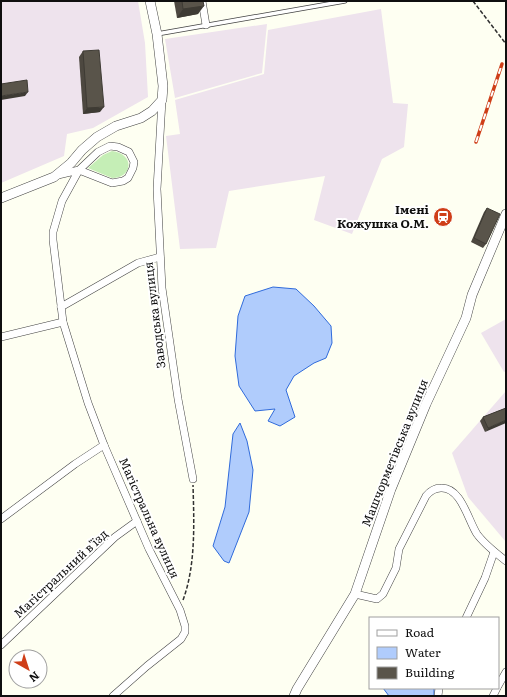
<svg xmlns="http://www.w3.org/2000/svg" width="507" height="697" font-family="Literata,serif">
  <style>
    .industrial { fill: #eee3ed }
    .green { fill: #c5eeb6 }
    .water { fill: #b0ccfc; stroke: #306bdb }
    .lines { fill: none; stroke-linecap: round; stroke-linejoin: round }
    .service-casing { stroke: #424242; stroke-width: 5 }
    .minor-casing { stroke: #424242; stroke-width: 8 }
    .tertiary-casing { stroke: #424242; stroke-width: 10 }
    .path { stroke: #313131; stroke-width: 1.5; stroke-dasharray: 4 2; stroke-linecap: butt }
    .service { stroke: #fff; stroke-width: 3.5 }
    .minor { stroke: #fff; stroke-width: 7 }
    .tertiary { stroke: #fff; stroke-width: 9 }
    .rail-casing { stroke: #cf3e18; stroke-width: 3.5 }
    .rail { stroke: #fff; stroke-width: 2; stroke-dasharray: 6; stroke-linecap: butt }
    .wall { fill: #4d4840 }
    .shaded-wall { fill: #3e3b34 }
    .building { fill: #59544a; stroke: #3e3b34 }
    .labels { text-anchor: middle; stroke-width: 4; stroke-linejoin: round; paint-order: stroke }
    .poi-label { font-size: 12px; font-weight: bold; fill: #0f0f0f; stroke: #fff; text-anchor: end }
    .street-label { font-size: 12px; fill: #0f0f0f; stroke: #fff }
  </style>
  <rect width="100%" height="100%" fill="#fefff2"/>
  <g class="industrial">
    <path d="M1,1h137l7,42 3,54 -55,31 -26,6 -3,22 -63,27z"/>
    <path d="M381,9l12,94 15,1 -4,43 -22,12 -30,75 -38,-14 11,-44 -96,15 -13,57 -36,1 -14,-113 14,-2 -5,-34 89,-26 4,-44z"/>
    <path d="M267,24l-5,49 -87,25 -10,-59z"/>
    <path d="M506,319v52l-2,1 -23,-39z"/>
    <path d="M506,391v151l-38,-45 -16,-44z"/>
  </g>
  <path class="green" d="M112,151c23,3 21,27 0,27l-24,-10 15,-13z"/>
  <g class="water">
    <path d="M273,287l23,2 18,17 17,20 1,17 -6,15 -12,5 -20,13 -8,14 9,27 -15,9 -12,-5 7,-12 -20,2 -16,-25 -4,-30 3,-40 7,-20z"/>
    <path d="M240,423l7,18 6,29 -4,42 -20,51 -5,-2 -11,-15 12,-39 8,-73z"/>
    <path d="M383,688h51v8h-45z"/>
  </g>
  <g class="lines">
    <defs>
      <path id="service" d="M157,34l188,-33"/>
      <g id="minor">
        <path d="M202,1l4,24"/>
        <path d="M162,100l-5,89 5,99 16,111 15,80"/>
        <path d="M58,175l21,-5 33,13 11,-2 5,-3 5,-10 1,-6 -5,-10 -11,-5 -8,-1 -12,6 -19,18 -17,31 -9,31v8l10,82 25,81 16,42 45,104 31,61 5,16v6l-4,7 -34,27 -34,30"/>
        <path d="M61,307l77,-44 22,-6"/>
        <path d="M1,337l62,-15"/>
        <path d="M1,519l74,-55 29,-19"/>
        <path d="M355,594l22,5 6,-5 13,-26 3,-19 27,-53c4,-5 8,-8 15,-8 20,-1 27,32 36,46 7,10 19,19 29,27"/>
        <path d="M466,618l19,-40 9,-26"/>
        <path d="M1,645l114,-108 22,-16"/>
        <path d="M498,686l8,-14"/>
        <path d="M438,696l1,-8"/>
        <path d="M493,696l4,-8"/>
      </g>
      <g id="tertiary">
        <path d="M1,198l53,-21 17,-14 11,-13 15,-13 19,-11 25,-8 11,-7 10,-11 1,-14 -6,-52 -7,-33"/>
        <path d="M294,696l3,-7 58,-95 36,-105 35,-85 40,-86 6,-23 34,-81"/>
      </g>
    </defs>
    <use href="#service" class="service-casing"/>
    <use href="#minor" class="minor-casing"/>
    <use href="#tertiary" class="tertiary-casing"/>
    <g class="path">
      <path d="M473,1l33,43"/>
      <path d="M183,600c13,-35 11,-78 10,-115"/>
    </g>
    <use href="#service" class="service"/>
    <use href="#minor" class="minor"/>
    <use href="#tertiary" class="tertiary"/>
    <defs>
      <path id="rail" d="M476,142l26,-78"/>
    </defs>
    <use href="#rail" class="rail-casing"/>
    <use href="#rail" class="rail"/>
  </g>
  <g class="wall">
    <path d="M174,1h29l-5,13 -21,4z"/>
    <path d="M83,51l17,61 -17,2 -4,-57z"/>
    <path d="M487,208l-1,36 -3,4 -12,-6 13,-30z"/>
    <path d="M506,408l-21,24 -5,-11 3,-4z"/>
  </g>
  <g class="shaded-wall">
    <path d="M204,6l-6,8 -21,4 6,-9z"/>
    <path d="M28,92l-3,4 -24,4v-4z"/>
    <path d="M104,107l-4,5 -17,2 4,-6z"/>
    <path d="M506,420v3l-21,9 3,-4z"/>
  </g>
  <g class="building">
    <path d="M182,1h21l1,5 -21,3z"/>
    <path d="M99,50l5,57 -17,1 -4,-57z"/>
    <path d="M27,80l1,12 -27,4v-12z"/>
    <path d="M487,208l13,6 -14,30 -12,-6z"/>
    <path d="M506,408v12l-18,8 -5,-11z"/>
  </g>
  <defs>
    <symbol id="station-disc" viewBox="-11 -11 22 22"><circle r="9.5" fill="#cf3e18" stroke="#fff"/><path d="M-3-6H3Q5-6 5-4V2Q5 4 3 4L4.5 6H3L1.5 4h-3L-3 6H-4.5L-3 4Q-5 4-5 2V-4Q-5-6-3-6ZM-3.5-4v3h7v-3ZM-3.5 1v1.5H-2V1ZM2 1v1.5H3.5V1Z" fill="#fff"/></symbol>
  </defs>
  <g fill-rule="evenodd">
    <use href="#station-disc" x="432" y="206" width="22" height="22"/>
  </g>
  <g class="labels">
    <g class="poi-label">
      <text x="429" y="214">Імені<tspan x="429" dy="14">Кожушка О.М.</tspan></text>
    </g>
    <g class="street-label">
      <text transform="translate(155 315) rotate(-97)" y="4">Заводська вулиця</text>
      <text transform="translate(395 453) rotate(-68)" y="4">Машчорметівська вулиця</text>
      <text transform="translate(149 518) rotate(66)" y="4">Магістральна вулиця</text>
      <text transform="translate(61 574) rotate(-43)" y="4">Магістральний в'їзд</text>
    </g>
  </g>
  <rect width="507" height="697" fill="none" stroke="#0f0f0f" stroke-width="4"/>
  <rect x="369" y="617" width="130" height="72" fill="#ffffff" stroke="#9f9f9f"/>
  <rect x="377" y="630" width="20" height="6" fill="#ffffff" stroke="#9f9f9f"/>
  <text x="405" y="637" font-size="12" fill="#0f0f0f">Road</text>
  <rect x="377" y="647" width="20" height="12" fill="#b0ccfc" stroke="#9f9f9f"/>
  <text x="405" y="657" font-size="12" fill="#0f0f0f">Water</text>
  <rect x="377" y="667" width="20" height="12" fill="#59544a" stroke="#9f9f9f"/>
  <text x="405" y="677" font-size="12" fill="#0f0f0f">Building</text>
  <g transform="translate(28 669) rotate(141)"><circle r="19" fill="#ffffff" stroke="#9f9f9f"/>
  <path d="M0-3L7 15L0 10L-7 15Z" fill="#cf3e18"/>
  <text y="-6" font-size="11" font-weight="bold" text-anchor="middle" fill="#0f0f0f">N</text>
  </g>
</svg>
